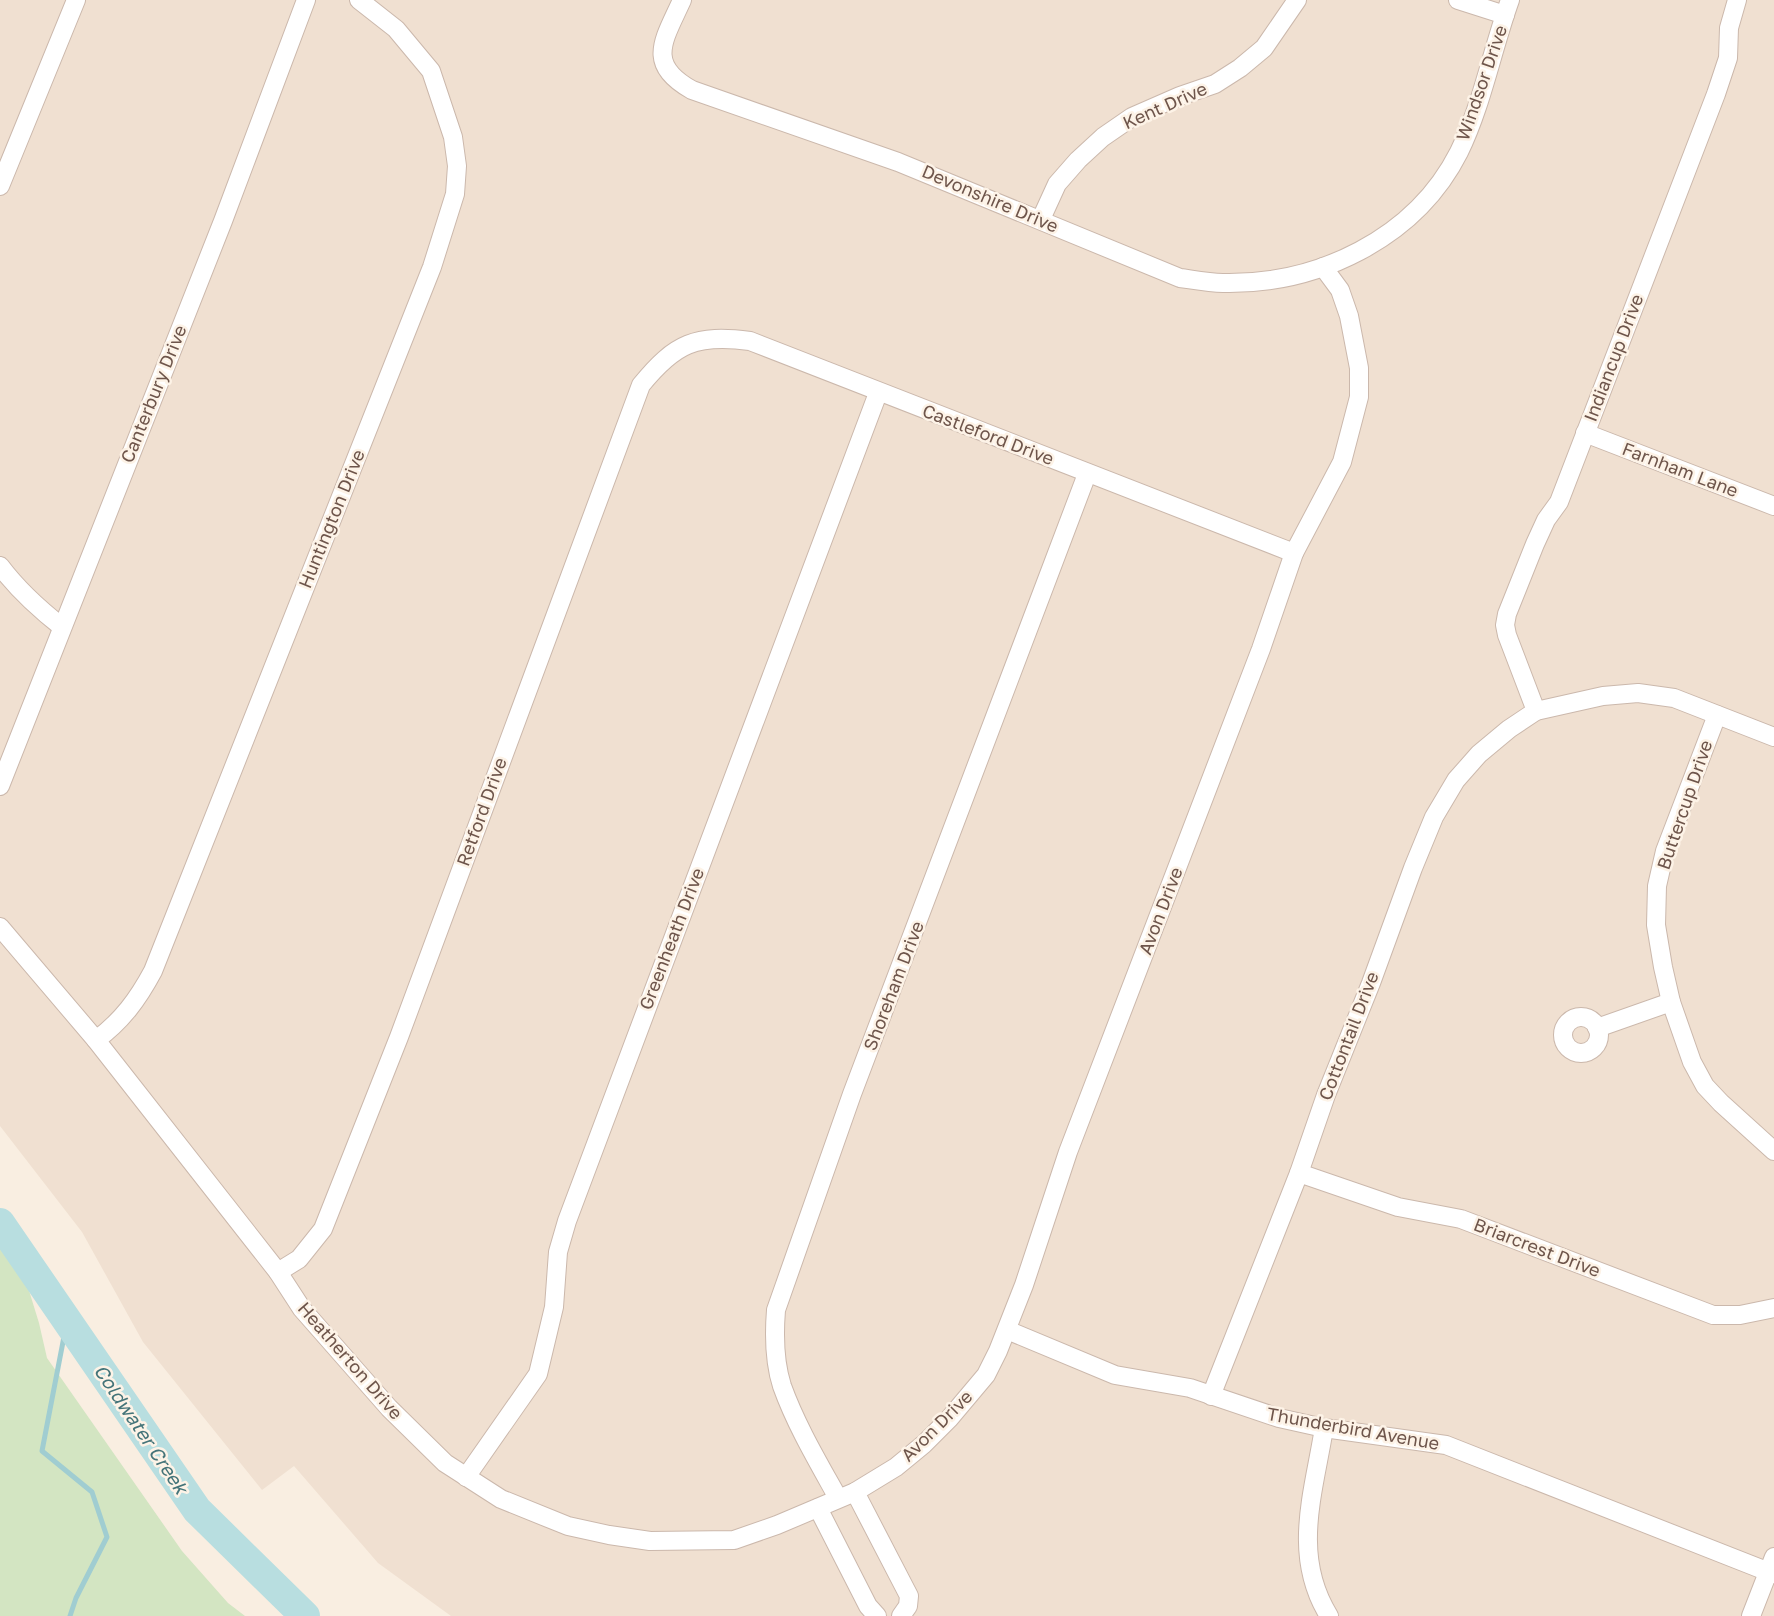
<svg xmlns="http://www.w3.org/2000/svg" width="1774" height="1616" font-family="'Golos Text',sans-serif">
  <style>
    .residential { fill: #f0e0d1 }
    .green { fill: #d3e5c2 }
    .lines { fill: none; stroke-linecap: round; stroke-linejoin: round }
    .stream { stroke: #a0cdd1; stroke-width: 5 }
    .river { stroke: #b8dee0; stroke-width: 30 }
    .street-casing { stroke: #cbb8ac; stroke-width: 20 }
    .street { stroke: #fff; stroke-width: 18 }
    .labels { text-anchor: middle; stroke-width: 5; stroke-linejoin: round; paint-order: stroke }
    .street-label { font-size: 18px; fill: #6e554b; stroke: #fdf3e7 }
    .water-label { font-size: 19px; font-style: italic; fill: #447479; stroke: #fdf3e7 }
  </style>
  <rect width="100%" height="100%" fill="#f9eee1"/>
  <path class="residential" d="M0,0h1774v1616h-1323l-73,-53 -84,-97 -32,24 -119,-148 -61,-110 -82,-106z"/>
  <path class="green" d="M0,1247l27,37 12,39 8,35 135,193 46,52 17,13h-245z"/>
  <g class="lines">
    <path class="stream" d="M67,1321l-25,130 50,41 15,45 -31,61 -6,18"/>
    <path class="river" d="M0,1223l197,287 108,106"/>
    <defs>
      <g id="street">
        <path d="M682,0c-18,40 -37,64 10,90l206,72 282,116c14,2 29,5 43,5 94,2 192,-44 236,-131 23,-47 33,-102 51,-152"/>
        <path d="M1458,0l47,15"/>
        <path d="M0,186l76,-186"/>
        <path d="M1041,219l16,-35 21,-24 25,-23 29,-20 48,-21 35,-12 25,-16 24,-20 33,-48"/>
        <path d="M1585,433l189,73"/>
        <path d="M0,566c18,24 39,43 62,61"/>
        <path d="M1536,711l-29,-76 -2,-10 2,-11 28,-70 11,-24 13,-18 157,-408 12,-36 1,-30 8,-28"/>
        <path d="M1717,715l-52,136 -8,35 -1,39 7,42 8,35 21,60 13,24 16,17 53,48"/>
        <path d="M0,786l223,-565 83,-221"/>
        <path d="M0,927l96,113 182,232 24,37 87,99 56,55 56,36 67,27 41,9 41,6 84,-1 43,-15 78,-33 41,-25 28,-23 25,-25 37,-44 12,-24 26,-66 44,-133 193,-503 33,-96 48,-91 17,-65v-29l-10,-52 -9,-26 -17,-23"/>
        <circle cx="1581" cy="1035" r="18"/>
        <path d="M1597,1028l74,-26"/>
        <path d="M96,1040c26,-19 42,-41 57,-69l279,-704 23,-73 2,-28 -4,-29 -22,-66 -35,-42 -37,-29"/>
        <path d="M1299,1173l99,34 63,12 252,96h27l34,-7"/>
        <path d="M278,1272l21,-13 24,-30 76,-192 242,-652c34,-42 55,-51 109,-44l544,212"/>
        <path d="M1007,1330l108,45 75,13 89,30 45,10 122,17 328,129"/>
        <path d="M1211,1396l88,-223 27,-78 45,-112 42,-115 21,-51 22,-37 23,-26 30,-25 27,-18 67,-15 35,-3 36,5 100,39"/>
        <path d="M1324,1428c-10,64 -33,127 5,188"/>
        <path d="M466,1477l72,-103 16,-67 4,-55 9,-31 311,-828"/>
        <path d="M855,1492l54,104 -1,10 -7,10"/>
        <path d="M838,1498c-20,-36 -42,-73 -56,-112 -8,-25 -8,-51 -6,-76l76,-216 235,-620"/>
        <path d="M818,1508l50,98 9,10"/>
        <path d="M1751,1616l23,-59"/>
      </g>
    </defs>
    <use href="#street" class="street-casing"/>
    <use href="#street" class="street"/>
  </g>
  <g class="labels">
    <g class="street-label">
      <text transform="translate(1482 83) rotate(-71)" y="6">Windsor Drive</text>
      <text transform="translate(1165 106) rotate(-24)" y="6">Kent Drive</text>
      <text transform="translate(990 199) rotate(23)" y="6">Devonshire Drive</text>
      <text transform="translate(1614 358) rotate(-69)" y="6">Indiancup Drive</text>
      <text transform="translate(154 394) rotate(-68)" y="6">Canterbury Drive</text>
      <text transform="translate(988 435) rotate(21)" y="6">Castleford Drive</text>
      <text transform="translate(1680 470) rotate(21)" y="6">Farnham Lane</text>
      <text transform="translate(332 519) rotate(-68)" y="6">Huntington Drive</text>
      <text transform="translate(1685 805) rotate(-71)" y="6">Buttercup Drive</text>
      <text transform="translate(482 812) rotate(-70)" y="6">Retford Drive</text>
      <text transform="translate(1161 911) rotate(-69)" y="6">Avon Drive</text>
      <text transform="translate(672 939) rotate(-69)" y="6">Greenheath Drive</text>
      <text transform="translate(894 986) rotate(-69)" y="6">Shoreham Drive</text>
      <text transform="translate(1349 1036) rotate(-69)" y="6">Cottontail Drive</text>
      <text transform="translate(1537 1248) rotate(21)" y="6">Briarcrest Drive</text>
      <text transform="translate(350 1361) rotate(49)" y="6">Heatherton Drive</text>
      <text transform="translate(937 1426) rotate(-45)" y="6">Avon Drive</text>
      <text transform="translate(1353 1429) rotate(10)" y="6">Thunderbird Avenue</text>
    </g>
    <g class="water-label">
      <text transform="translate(141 1429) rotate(56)" y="7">Coldwater Creek</text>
    </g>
  </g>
</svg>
